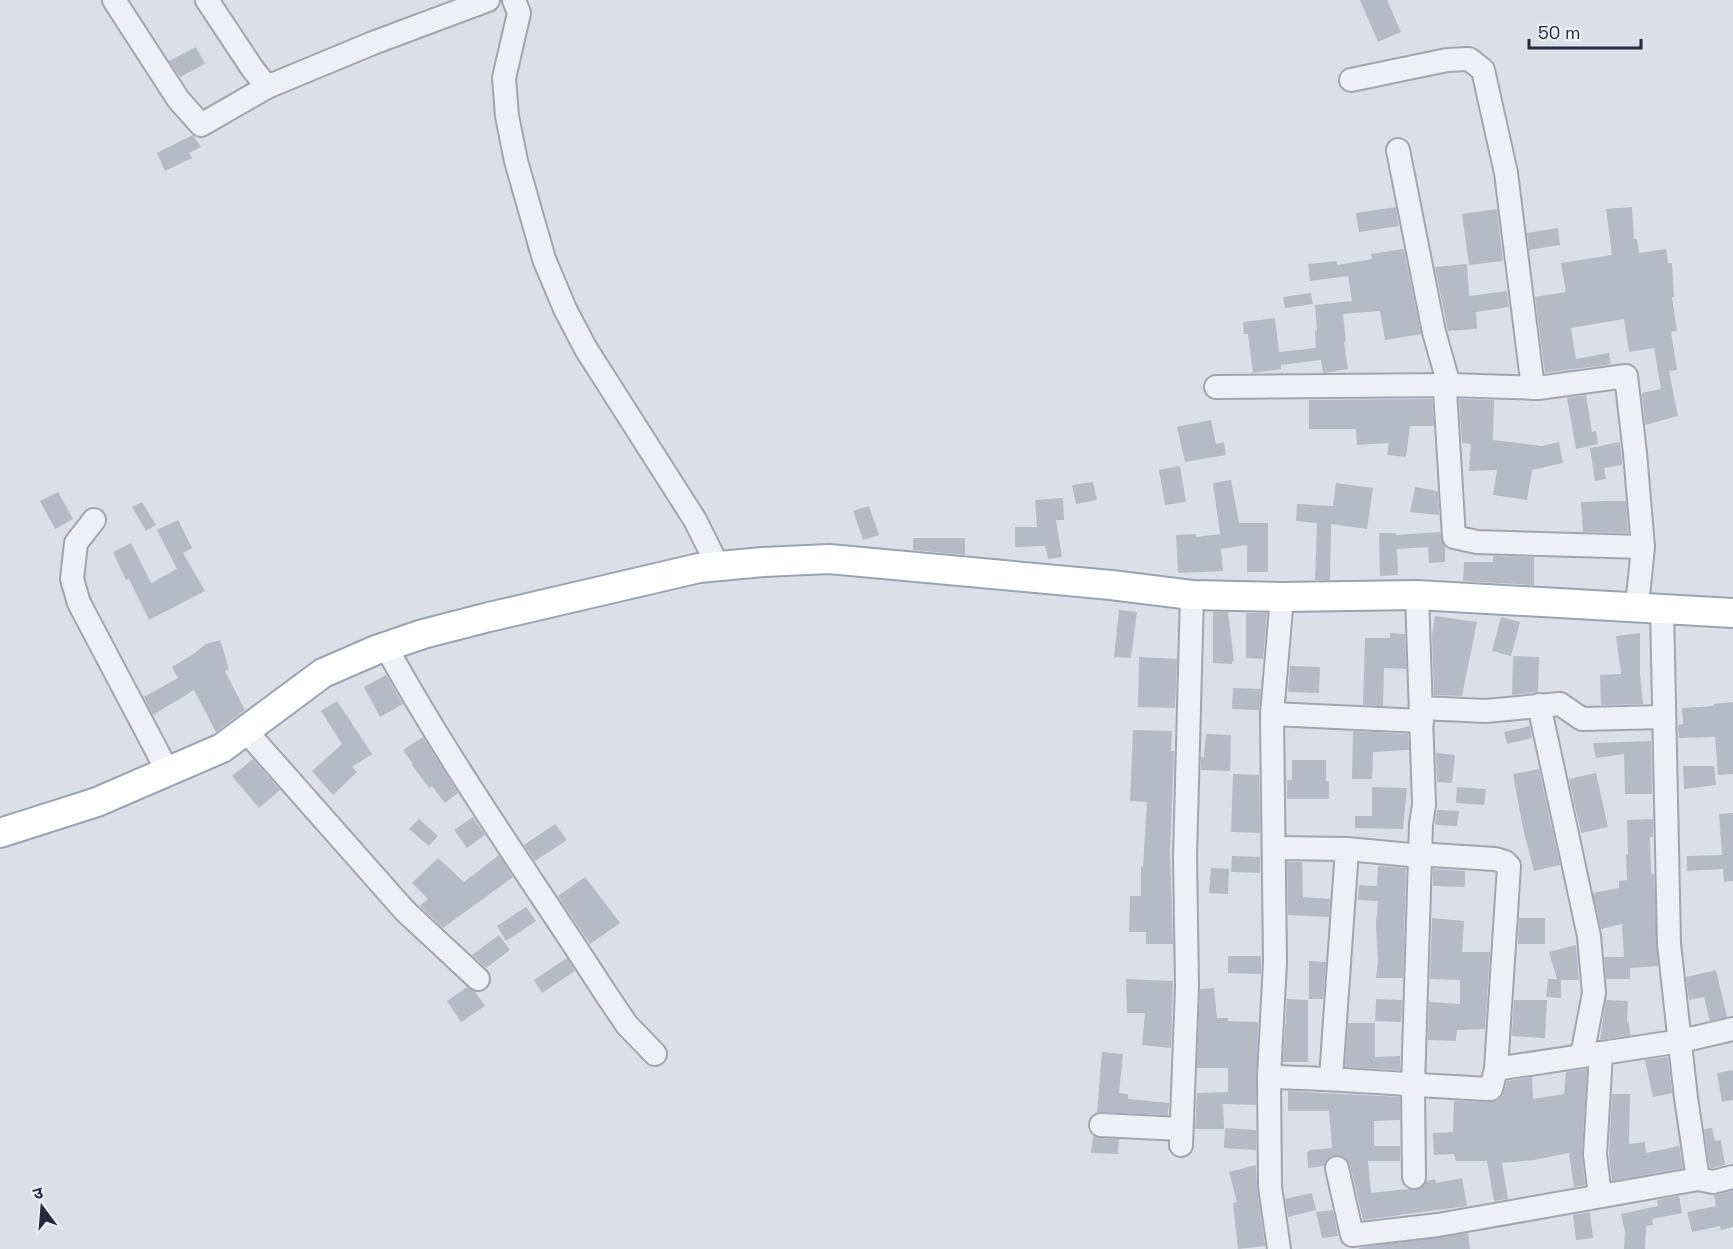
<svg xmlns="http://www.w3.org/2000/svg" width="1733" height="1249" font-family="'Space Grotesk','Noto Sans Devanagari',sans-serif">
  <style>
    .building { fill: #b6bac7 }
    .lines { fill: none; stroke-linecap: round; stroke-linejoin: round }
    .minor-casing { stroke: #a1a5b1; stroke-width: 26 }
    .major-casing { stroke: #9aa2b3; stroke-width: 32 }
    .minor { stroke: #eef0f5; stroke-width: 22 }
    .major { stroke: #fff; stroke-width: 28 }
  </style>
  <rect width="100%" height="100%" fill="#dcdfe7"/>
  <g class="building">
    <path d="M1360,0h27l14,32 -23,10z"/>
    <path d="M196,47l9,17 -25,13 -11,-16z"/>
    <path d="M193,135l8,12 -12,6 3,5 -27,13 -8,-18z"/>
    <path d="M1396,207l3,19 -40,6 -3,-19z"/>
    <path d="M1632,207l2,32h3l2,14 27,-4 2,14h4l2,34h-2l5,34 -6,1 6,38 -8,1 9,45 -33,9 -3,-32 19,-4 -7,-41 -25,4 -5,-33 -53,9 5,31 33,-6 2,11 -66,9 -10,-76 31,-5 -5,-29 51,-8 -6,-46z"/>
    <path d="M1497,209l6,52 -34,4 -7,-51z"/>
    <path d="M1558,228l2,17 -31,5 -2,-17z"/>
    <path d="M1404,249l17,85 -36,6 -5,-29 -37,3 3,28h-2l4,27 -25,4 -2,-13 -40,5v4l-28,4 -5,-39h-4l-1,-12 32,-4 4,34 37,-4 -1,-17h2l-2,-26 37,-4 -4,-25 -38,5 -2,-17 29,-3v4l35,-6 -1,-5z"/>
    <path d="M1467,264l2,32 38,-5 2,16 -33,5 1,17 -29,2 -13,-64z"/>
    <path d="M1311,293l2,11 -28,4 -2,-11z"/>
    <path d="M1586,395l6,37 4,-1 2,13 -22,5 -9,-51z"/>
    <path d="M1432,399l2,27h-24l-4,31 -19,-2 2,-12 -32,2 -1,-16h-47v-29z"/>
    <path d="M1459,399l35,1 -1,40 49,6 17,-4 4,21 -31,7 -5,30 -34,-5 4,-25 -28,1 2,-27 -9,-1z"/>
    <path d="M1211,420l5,24 8,-2 2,13 -41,7 -8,-35z"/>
    <path d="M1620,442l2,23 -18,3 2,11 -11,2 -5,-33z"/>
    <path d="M1180,466l6,36 -21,3 -6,-35z"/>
    <path d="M1231,480l8,43h29v49h-21v-27l-26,4 2,22 -45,2 -2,-38 20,-1v3l24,-3 -7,-51z"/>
    <path d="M1093,482l4,18 -21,4 -4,-19z"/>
    <path d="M1336,483l37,5 -6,41 -36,-5 -1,56h-15l2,-57 -21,-2 1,-17 36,2z"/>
    <path d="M1415,487l23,4 1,24 -29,-3z"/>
    <path d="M58,492l15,27 -18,10 -15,-28z"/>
    <path d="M1063,498l1,22h-8l6,37 -14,2 -3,-13 -30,1v-20h22l-2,-27z"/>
    <path d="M1605,501h21l2,32 -45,-1 -2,-30z"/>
    <path d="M142,502l14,23 -10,6 -14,-24z"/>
    <path d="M869,506l10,29 -16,5 -10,-29z"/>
    <path d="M178,520l14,28 -9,5 22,38 -56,29 -20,-41 -3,1 -13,-28 18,-9 20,40 26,-14 -20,-39z"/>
    <path d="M1440,532l5,15v15l-16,1 -1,-16 -31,2 1,26 -18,1 -1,-43h17v2z"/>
    <path d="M913,538h52v17l-52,-5z"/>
    <path d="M1493,556l41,1v28l-71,-4 1,-19h29z"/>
    <path d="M1119,610l18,2 -6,46 -17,-1z"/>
    <path d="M1213,612h15l6,49h-2v3l-19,-1z"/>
    <path d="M1246,613h21l-4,46 -17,-1z"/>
    <path d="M1435,616l42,6 -15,74 -28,-1 -2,-60z"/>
    <path d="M1501,617l19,5 -9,34 -19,-5z"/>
    <path d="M1390,633l15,1 1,35 -22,-1 -1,38 -20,-1 2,-67h25z"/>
    <path d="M1640,633v41l3,30 -42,1 -1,-30 21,-1 -5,-38z"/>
    <path d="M220,640l9,29 -4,2 20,39 -29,22 -22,-42 -41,25 -9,-18 34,-19 -6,-11 20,-12 14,-11z"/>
    <path d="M1513,656l26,1 -1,35 -26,3z"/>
    <path d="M1139,657l38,2 -2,49 -37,-1z"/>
    <path d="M1290,666l30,1 -1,26 -31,-1z"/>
    <path d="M386,675l17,29 -23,13 -16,-30z"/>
    <path d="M1233,688l28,1 -2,21 -27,-1z"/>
    <path d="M337,701l35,53 -20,13 5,5 -24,23 -21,-24 30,-27 -21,-33z"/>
    <path d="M1733,702v72l-15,1 -3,-38 -36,1 -1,-13 5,-1 -1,-16 32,-2v-2z"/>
    <path d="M1530,726l2,12 -25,6 -3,-12z"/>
    <path d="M1133,730l39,1 -1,20h3l-4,101 3,92h-27v-12h-17l1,-36h11v-29h2l4,-65 -17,-1z"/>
    <path d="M1353,731l55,3 1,16 -36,2 -1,27h-20z"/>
    <path d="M1206,734l25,1 -1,36 -29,-1v-13h3z"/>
    <path d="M423,737l35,56 -13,10 -13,-17 -3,2 -17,-23 1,-1 -10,-14z"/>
    <path d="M1651,741l1,53h-27l-1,-40 -28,4 -3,-15z"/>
    <path d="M1436,753l19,2 -3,28 -15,-1z"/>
    <path d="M253,759l27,31 -21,18 -27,-32z"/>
    <path d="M1292,760h34v21h3v18h-42v-19h5z"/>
    <path d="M1683,766h31l2,19 -32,4z"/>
    <path d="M1539,769l21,96 -26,6 -11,-43 -10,-54z"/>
    <path d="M1596,773l12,54 -27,6 -12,-54z"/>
    <path d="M1233,774l26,1 1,58 -29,-1z"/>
    <path d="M1372,787l35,1 -4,41 -48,-1v-12h17z"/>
    <path d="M1457,787l29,2 -2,16 -28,-2z"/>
    <path d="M1437,810l22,1 -2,15 -22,-1z"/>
    <path d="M1733,813v68l-9,1 -1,-13 -36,2v-15l35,-1 -3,-41z"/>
    <path d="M473,817l12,18 -18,13 -13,-18z"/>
    <path d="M419,819l19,17 -9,10 -20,-17z"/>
    <path d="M1653,819v18h-3l1,37h3l4,92 -28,2v11h-24l-2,-22h20l-2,-33 -21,5 -8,-36 26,-5v-7l8,-1 -1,-25 2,-1 -1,-34z"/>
    <path d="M555,824l12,16 -32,21 -11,-16z"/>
    <path d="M499,855l14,22 -70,51 -23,-22 8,-7 -16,-16 26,-25 26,24z"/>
    <path d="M1232,856l28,1v16l-29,-1z"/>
    <path d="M1287,862h15l1,35 27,2 -1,18 -41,-2z"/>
    <path d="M1378,866l28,2 -3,110h-27l2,-15 -2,-39 2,-23 -20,-1 1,-15 18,1z"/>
    <path d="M1211,868l18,1 -1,25 -19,-1z"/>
    <path d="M1433,869l32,2v16l-32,-1z"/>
    <path d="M585,877l35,46 -30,21 -32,-48z"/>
    <path d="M526,907l10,14 -30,20 -9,-15z"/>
    <path d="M1432,918l32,3 -2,31h28l-5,77 -28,1 -1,11 -28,-1 1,-38 31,2v-24l-30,-1z"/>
    <path d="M1519,918h26v26h-27z"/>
    <path d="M499,935l11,15 -24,18 -14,-13z"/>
    <path d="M1576,945l3,35h-18v18l-15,-1 2,-18h9l-8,-27z"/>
    <path d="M1228,956h33v18l-33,-1z"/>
    <path d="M567,958l8,13 -33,22 -8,-13z"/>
    <path d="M1309,961l17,1 -3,37h-14z"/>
    <path d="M1716,970l11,47 -17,4 -6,-24 -15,3 -3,-23z"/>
    <path d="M1126,979l47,2 -2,67 -29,-3 3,-32h-18z"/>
    <path d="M467,987l8,5 10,14 -24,16 -14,-21z"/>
    <path d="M1214,988l3,30h11v3l30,1 -2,83 -33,-1 1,25h-29l2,-36 31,-1v-24h-31l3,-79z"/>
    <path d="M1287,999l21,1v62h-25z"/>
    <path d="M1376,999l26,1 -1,22 -26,-1z"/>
    <path d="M1514,1000h33l-2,38 -33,-2z"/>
    <path d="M1606,1000l22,1 -1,21h2l1,13 -30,5z"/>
    <path d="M1348,1023h27v34l25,-1v14l-55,-3z"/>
    <path d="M1102,1052l21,2 -4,39 9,1v5l41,4 -1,12 -71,-3z"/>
    <path d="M1668,1057l4,36 -19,4 -8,-37z"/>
    <path d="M1587,1069l-5,85 3,31 -11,2 -5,-34 -35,7 -32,3 6,36 -14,2 -7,-40h-31l-2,-7 -20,1 -1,-22 20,-1 1,-31 42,1 6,-5 5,-16 25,-4 1,22 31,-5 2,-22z"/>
    <path d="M1733,1070v30l-11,2 -5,-29z"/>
    <path d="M1288,1091l112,6v23l-26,1v25h26v15h-32l3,32 36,-4 8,1 6,-2 6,-7 8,-2 1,4 26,-5 5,28 -104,14 -13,-55 -4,-7 -6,-3h-6l-7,4 -3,7 -16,2 -1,-16 3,-2 22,-2 -3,-37h-41z"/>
    <path d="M1612,1094h18l-1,50 16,-2 1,11 33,-7 4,22 -71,13 -3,-26z"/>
    <path d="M1225,1128l31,2v20l-32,-2z"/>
    <path d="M1712,1128l3,13 6,-1 4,25 -12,3h-3l-6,-39z"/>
    <path d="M1093,1136l7,2 19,1 -1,15 -27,-1z"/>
    <path d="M1256,1165l1,24 8,57 -27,3 -5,-46 4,-1 -8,-30z"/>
    <path d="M1733,1191v36l-12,3 -1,-4 -28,6 -5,-20 29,-6 -2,-11z"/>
    <path d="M1312,1193l4,17 -28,7 -3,-18z"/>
    <path d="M1679,1196l3,17 -30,6 1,6 -7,1 -1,23h-21l1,-18 -4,-17 37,-8 -1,-6z"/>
    <path d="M1333,1210l5,26 -16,2 -6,-26z"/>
    <path d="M1590,1212l3,26 -17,2 -3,-25z"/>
    <path d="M1468,1233l2,16h-111v-1z"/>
  </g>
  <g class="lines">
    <defs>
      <g id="minor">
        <path d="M114,0l64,99 23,26 66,-38"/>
        <path d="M207,0l45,68 15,19 106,-44 115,-43"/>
        <path d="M514,0l5,13 -15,65 3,38 9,45 28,98 21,50 21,40 109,171 23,46"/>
        <path d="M1351,80l96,-20 22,-1 14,11 23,103 27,215"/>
        <path d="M1398,150l36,182 15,53 -4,6 9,146 23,5 166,5"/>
        <path d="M1216,387l233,-2 89,3 88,-12 9,77 8,94 -6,59"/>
        <path d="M94,520l-18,23 -4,36 7,24 89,169"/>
        <path d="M386,647c66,120 146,232 220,347l21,31 28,29"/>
        <path d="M1539,705l50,231 5,57 -12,63"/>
        <path d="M1422,708l64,3 74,-7 22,15 82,-2"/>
        <path d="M1272,714l150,7"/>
        <path d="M246,731l159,180 73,68"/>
        <path d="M1275,848l72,1 -16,229"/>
        <path d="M1496,1069l185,-28 52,-12"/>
        <path d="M1269,1077l6,-115 -3,-248 10,-117"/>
        <path d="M1101,1125l80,4"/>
        <path d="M1181,1145l6,-158 -2,-131 7,-261"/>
        <path d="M1337,1168l15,67 86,-10 260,-46 -12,-81 -17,-154 -7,-336"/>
        <path d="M1414,1177l-1,-91 8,-262 3,-19 -7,-210"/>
        <path d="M1698,1179l15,3 20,-5"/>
        <path d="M1600,1196l-5,-41 6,-102"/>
        <path d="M1279,1249l-9,-62 -1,-110c74,1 148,9 222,12l5,-20 13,-203 -4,-4 -10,-3 -63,-4 -11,1 -74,-7"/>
      </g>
      <path id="major" d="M0,833l97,-31 125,-54 101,-75 53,-23 47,-16 66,-17 210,-49 64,-6 66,-3 282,26 81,10 90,2 135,-2 316,18"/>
    </defs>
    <use href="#minor" class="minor-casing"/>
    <use href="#major" class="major-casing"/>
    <use href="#minor" class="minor"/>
    <use href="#major" class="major"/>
  </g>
  <g transform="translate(42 1207) rotate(344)" stroke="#ebeef5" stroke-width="4.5" paint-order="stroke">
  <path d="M0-4.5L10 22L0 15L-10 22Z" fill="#252b3e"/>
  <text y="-9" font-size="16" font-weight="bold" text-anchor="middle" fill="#252b3e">उ</text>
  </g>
  <path d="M1529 39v9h112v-9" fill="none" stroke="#252b3e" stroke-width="3"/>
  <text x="1538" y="39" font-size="18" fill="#252b3e" stroke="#ebeef5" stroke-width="4.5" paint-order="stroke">50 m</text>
</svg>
